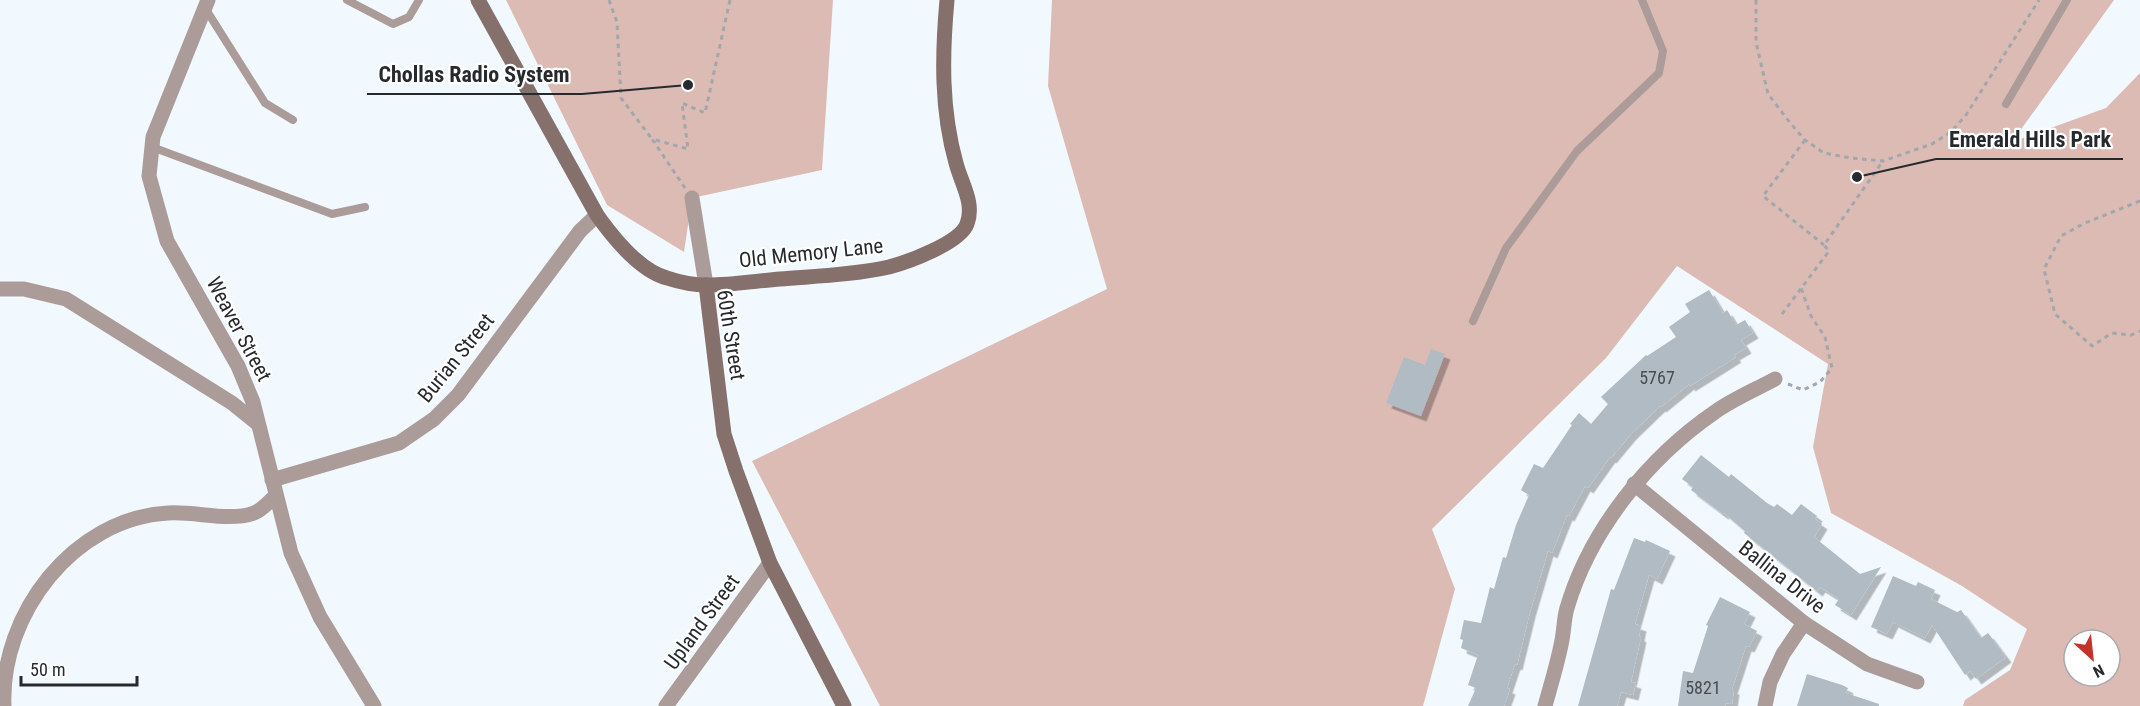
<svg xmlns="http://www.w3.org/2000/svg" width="2140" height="706" font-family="'Roboto Condensed',sans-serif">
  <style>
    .green { fill: #ddbbb5; fill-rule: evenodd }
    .building { fill: #b0bbc3; filter: url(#shadow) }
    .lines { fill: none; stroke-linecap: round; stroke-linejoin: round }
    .path { stroke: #a1a7ab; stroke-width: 3; stroke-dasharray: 4.5 4.5; stroke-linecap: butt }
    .lane { stroke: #ac9c99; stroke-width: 8 }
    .street { stroke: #ac9c99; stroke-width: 15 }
    .secondary { stroke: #86706c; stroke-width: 15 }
    .labels { text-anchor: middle; stroke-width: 4.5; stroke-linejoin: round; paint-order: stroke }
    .number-label { font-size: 18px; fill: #484e52 }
    .street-label { font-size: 21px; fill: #262a2d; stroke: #fff }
    .leader { fill: none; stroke: #262a2d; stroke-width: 2 }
    .callout-dot { fill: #262a2d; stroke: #fff; stroke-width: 2 }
    .callout-label { font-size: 22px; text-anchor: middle; font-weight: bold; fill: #262a2d; stroke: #fff; stroke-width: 4.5; stroke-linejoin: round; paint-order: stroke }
  </style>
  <defs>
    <filter id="shadow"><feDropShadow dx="5.5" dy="5.5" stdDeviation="0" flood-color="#0004"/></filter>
  </defs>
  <rect width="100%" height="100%" fill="#f2f9fe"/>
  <g class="green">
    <path d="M506,0h327l-11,170 -130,28 -8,54 -77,-47z"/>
    <path d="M1052,0h1062l-102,142 94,-34 34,-35v633h-177l2,-6 45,-30 17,-41 -65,-43 -131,-73 -18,-66 15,-83 -151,-98 -71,92 -174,171 23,60 -32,117h-543l-128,-245 355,-172 -59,-203zM2074,640h36v36h-36z"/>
  </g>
  <g class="building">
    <path d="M1709,290l14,23 4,-3 9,15 9,-5 8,13 -12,7 5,8 -12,7 2,2 -46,29 -1,-2 -28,23 -1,-1 -29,28 -20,24 -1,-1 -22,31 -3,-2 -16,30 -2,-1 -15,38 -4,-2 -18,61 -13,53 -2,-1 -8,24 3,1 -6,17h-36l8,-18 -8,-3 10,-30 -17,-7 2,-8 -3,-1 4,-19 17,3 9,-36 4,2 9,-32 3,1 10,-33 13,-30 -8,-5 13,-26 9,4 29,-43 -2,-1 9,-11 12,11 17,-20 -7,-7 45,-42 1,1 29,-19 -7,-10 21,-15 -5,-8z"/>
    <path d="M1431,349l14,5 -24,62 -35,-13 18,-46 21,8z"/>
    <path d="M1701,455l28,22 2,-3 36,29 7,4 3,-3 15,11 9,-11 16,12 -2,3 7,5 -8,13 46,37 21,-7 -30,48 -16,-10 4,-6 -19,-12 -3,4 -73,-58 1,-2 -21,-18 -1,1 -32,-24 2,-3 -11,-8z"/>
    <path d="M1634,538l11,4 1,-2 24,11 -13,28 -8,-4 -14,49 6,2 -2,10 2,1 -10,45 5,1 -3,12 -12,-3 -4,14h-39l33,-117 3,1z"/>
    <path d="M1893,576l23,10 2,-4 17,8 -4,9 26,13 4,-2 20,28 7,-5 18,24 -30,22 -6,-8 -5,4 -33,-50 -7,13 -32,-16 -6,12 -16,-7z"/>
    <path d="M1720,597l30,15 -6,12 13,7 -8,16 -3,-1 -14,43h2l-2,15 -6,-1 -1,3h-47l5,-35 10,2 15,-47 -2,-1z"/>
    <path d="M1807,674l35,11 6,3 -2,5 33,11v2h-82z"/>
  </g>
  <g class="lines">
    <g class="path">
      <path d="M609,0l8,22 4,76 31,41"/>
      <path d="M1756,0v42l12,52 23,30 14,16 19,13 27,5 32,3 49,-17 19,-12 15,-17 73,-115"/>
      <path d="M1805,140l-42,56 61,49"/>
      <path d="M685,188l-33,-49 36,10 -6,-46 23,10 25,-113"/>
      <path d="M2140,201l-55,22 -24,13 -17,33 11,45 37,32 20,-13 19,2 9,-4"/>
      <path d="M1782,314l47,-63 -5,-6 59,-84"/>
      <path d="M1788,384l15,6 17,-8 12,-14 -7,-31 -14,-21 -10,-28"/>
    </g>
    <g class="lane">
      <path d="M347,0l46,24 16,-7 10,-17"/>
      <path d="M205,8l60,95 28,17"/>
      <path d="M2006,104l61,-104"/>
      <path d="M152,147l180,67 33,-7"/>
      <path d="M1473,321l33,-73 71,-97 82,-78 4,-22 -21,-51"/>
    </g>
    <g class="street">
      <path d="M208,0l-55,137 -4,39 18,65 71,125 15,36 38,151 29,64 54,89"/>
      <path d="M692,198l14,87"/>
      <path d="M0,289h24l42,10 166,104 26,21"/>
      <path d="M272,480l127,-37 35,-24 24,-24 122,-164 17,-16"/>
      <path d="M1634,484l170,139 63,41 50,18"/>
      <path d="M4,706c-4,-92 70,-188 164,-193 28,-2 60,9 86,0 8,-3 16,-12 22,-18"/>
      <path d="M666,706l104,-143"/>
      <path d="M1545,706c6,-22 13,-44 17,-66 2,-10 2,-22 5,-32 23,-78 81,-150 148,-196 18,-13 40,-22 60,-33"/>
      <path d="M1765,706l5,-24 13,-28 21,-31"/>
    </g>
    <g class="secondary">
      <path d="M478,0l119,215c15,21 43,56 70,63 12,4 28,7 40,7 24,0 49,-4 73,-6 36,-3 73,-4 109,-12 19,-5 71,-24 78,-43 8,-21 -6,-41 -11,-61 -15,-53 -14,-108 -9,-163"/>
      <path d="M706,285l18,149 12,37 34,92 74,143"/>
    </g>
  </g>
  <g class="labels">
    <g class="number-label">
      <text x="1657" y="384">5767</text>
      <text x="1703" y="694">5821</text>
    </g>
    <g class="street-label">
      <text transform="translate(811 253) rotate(-6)" y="7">Old Memory Lane</text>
      <text transform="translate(239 329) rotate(62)" y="7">Weaver Street</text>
      <text transform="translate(731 335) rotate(81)" y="7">60th Street</text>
      <text transform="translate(456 358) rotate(-51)" y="7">Burian Street</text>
      <text transform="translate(1782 577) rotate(38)" y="7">Ballina Drive</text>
      <text transform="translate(702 622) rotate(-54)" y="7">Upland Street</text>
    </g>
  </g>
  <path class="leader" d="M688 85L582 94H367M1857 177L1936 159H2123"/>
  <g class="callout-dot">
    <circle cx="688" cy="85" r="6"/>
    <circle cx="1857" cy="177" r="6"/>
  </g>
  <g class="callout-label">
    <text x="474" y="82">Chollas Radio System</text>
    <text x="2030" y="147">Emerald Hills Park</text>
  </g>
  <g transform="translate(2092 658) rotate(153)"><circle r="28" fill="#ffffff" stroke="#a8aaab" stroke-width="1.5"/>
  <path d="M0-4.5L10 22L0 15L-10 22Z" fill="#c2342a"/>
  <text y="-9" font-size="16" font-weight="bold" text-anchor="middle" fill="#262a2d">N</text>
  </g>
  <path d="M21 676v9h116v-9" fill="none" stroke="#262a2d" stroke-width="3"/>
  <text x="30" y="676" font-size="18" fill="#262a2d" stroke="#ffffff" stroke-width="4.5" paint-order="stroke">50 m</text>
</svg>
